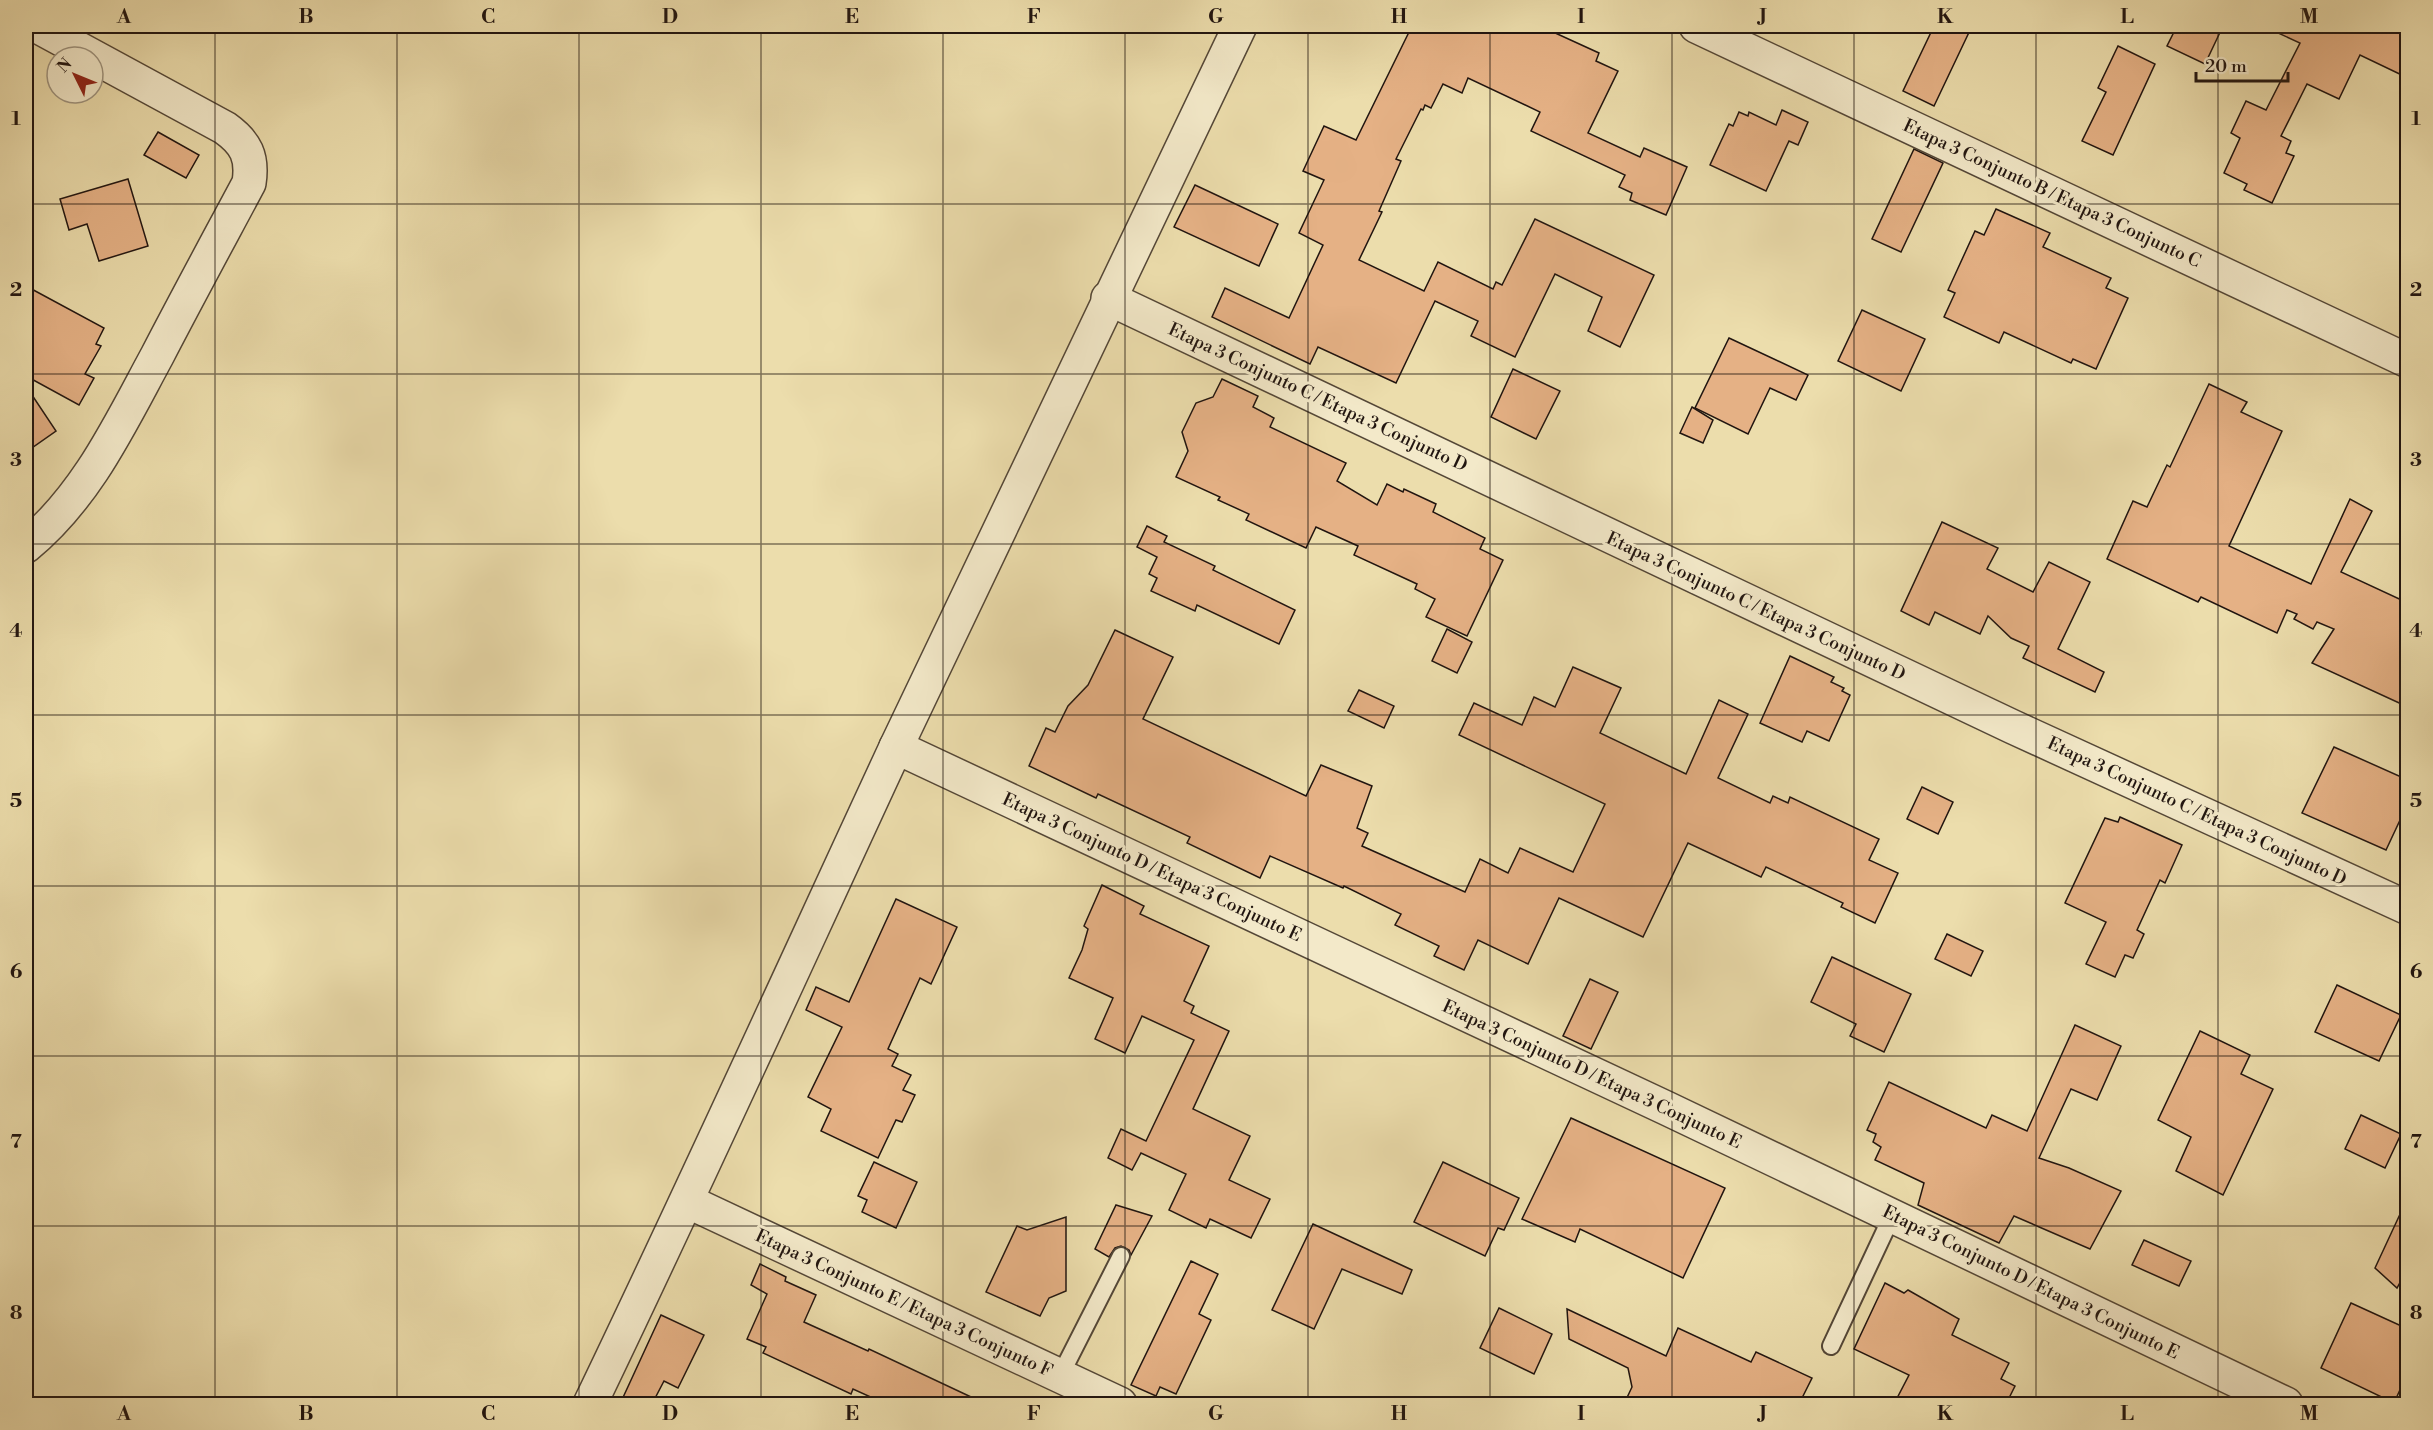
<svg xmlns="http://www.w3.org/2000/svg" width="2433" height="1430" font-family="'Libre Bodoni',serif">
  <style>
    .building { fill: #e5b185; stroke: #211510; stroke-width: 1.5 }
    .lines { fill: none; stroke-linecap: round; stroke-linejoin: round }
    .lane-casing { stroke: #544737; stroke-width: 20 }
    .street-casing { stroke: #544737; stroke-width: 36 }
    .lane { stroke: #f3e9c9; stroke-width: 16 }
    .street { stroke: #f3e9c9; stroke-width: 33 }
    .grid { fill: none; stroke: #211510; stroke-width: 1.5; stroke-opacity: 0.55 }
    .labels { text-anchor: middle; stroke-width: 6; stroke-linejoin: round; paint-order: stroke }
    .street-label { font-size: 18px; fill: #211510; stroke: #f3e9c9 }
    .neatline { fill: none; stroke: #211510; stroke-width: 2 }
    .grid-label { font-size: 20px; text-anchor: middle; font-weight: bold; fill: #211510 }
  </style>
  <rect width="100%" height="100%" fill="#ecddac"/>
  <filter id="stains"><feTurbulence type="fractalNoise" baseFrequency=".00333" numOctaves="4"/><feColorMatrix values="0 0 0 0 .2 0 0 0 0 .09 0 0 0 0 .02 0 0 0 .5 -.17"/></filter>
  <radialGradient id="worn" r=".72"><stop offset=".6" stop-color="#630" stop-opacity="0"/><stop offset="1" stop-color="#630" stop-opacity=".3"/></radialGradient>
  <g class="building">
    <path d="M1412,26h128l59,27 -3,8 22,10 -30,62 52,24 4,-9 43,19 -21,48 -36,-15 2,-7 -13,-6 6,-12 -94,-44 9,-19 -72,-34 -6,15 -19,-9 -12,24 -6,-3 -2,5 -2,-1 -25,50 5,2 -22,50 3,1 -23,48 65,31 14,-29 55,27 3,-7 6,3 33,-66 119,56 -34,72 -32,-16 14,-34 -47,-23 -40,83 -44,-21 7,-15 -43,-20 -39,82 -78,-36 -8,17 -98,-47 13,-29 64,30 34,-73 -24,-12 25,-53 -21,-9 21,-45 32,14z"/>
    <path d="M1934,26h38l-38,80 -31,-15z"/>
    <path d="M2177,26h46l-18,38 -38,-18z"/>
    <path d="M2263,26h138l7,18v34l-48,-23 -21,44 -32,-15 -26,52 10,5 -5,12 8,3 -22,47 -28,-13 3,-6 -23,-11 16,-35 -9,-5 15,-32 20,9 34,-67z"/>
    <path d="M2118,46l37,18 -42,91 -31,-14 24,-49 -8,-4z"/>
    <path d="M1782,110l26,12 -10,23 -9,-4 -23,50 -56,-26 19,-41 4,2 6,-14 9,4 1,-4 27,13z"/>
    <path d="M158,132l41,23 -13,23 -42,-23z"/>
    <path d="M1914,149l29,14 -42,89 -29,-13z"/>
    <path d="M128,179l20,67 -49,15 -12,-37 -18,6 -9,-31z"/>
    <path d="M1195,185l83,39 -19,42 -85,-39z"/>
    <path d="M1996,209l54,24 -7,14 68,31 -5,10 22,10 -32,71 -23,-10 -2,4 -67,-31 -5,11 -55,-26 11,-24 -7,-3 27,-59 9,4z"/>
    <path d="M26,286l78,42 -8,16 5,2 -16,28 9,4 -15,27 -53,-29z"/>
    <path d="M1862,310l63,29 -24,52 -63,-30z"/>
    <path d="M1729,338l79,37 -12,25 -26,-12 -22,46 -53,-26z"/>
    <path d="M1513,369l47,22 -24,48 -45,-22z"/>
    <path d="M1222,379l36,17 -5,11 21,11 -4,9 76,36 -9,18 40,24 10,-21 16,8 1,-3 32,15 -3,8 52,26 -5,11 23,11 -36,76 -41,-19 9,-18 -20,-10 2,-5 -63,-29 4,-9 -42,-19 -10,21 -60,-28 3,-6 -31,-14 2,-3 -44,-20 12,-26 -6,-19 14,-29 17,-6z"/>
    <path d="M2209,384l38,18 -6,10 41,19 -53,115 82,38 39,-85 22,12 -31,61 67,31v104l-96,-44 22,-34 -17,-7 -4,7 -19,-10 3,-5 -10,-4 -10,23 -76,-36 -3,5 -91,-43 26,-58 14,6 20,-42 3,2z"/>
    <path d="M26,386l30,45 -30,21z"/>
    <path d="M1692,407l21,13 -10,23 -23,-10z"/>
    <path d="M1942,522l56,26 -11,21 46,23 16,-30 41,20 -32,67 46,23 -9,20 -72,-34 6,-12 -18,-8 -23,-22 -8,18 -45,-22 -6,13 -28,-14z"/>
    <path d="M1147,526l20,10 -3,6 51,24 -2,4 82,40 -16,34 -82,-39 -2,6 -44,-20 6,-13 -8,-4 8,-17 -20,-10z"/>
    <path d="M1447,629l25,13 -15,31 -25,-12z"/>
    <path d="M1115,630l58,27 -30,62 163,77 15,-31 51,21 -15,42 11,5 -6,13 103,46 15,-33 28,14 12,-25 53,24 32,-68 -146,-69 15,-32 48,22 12,-28 21,10 18,-40 48,21 -21,45 86,41 33,-74 29,14 -30,64 52,25 3,-7 15,7 2,-6 89,42 -10,21 29,13 -23,50 -34,-16 2,-4 -77,-36 -5,10 -73,-34 -45,94 -84,-39 -31,66 -50,-24 -14,30 -30,-14 5,-10 -44,-21 6,-11 -57,-28 -1,2 -73,-32 -10,22 -73,-35 3,-6 -92,-43 -2,4 -67,-32 17,-38 9,4 13,-26 20,-21z"/>
    <path d="M1790,656l44,21 -3,5 13,6 -2,3 8,4 -21,46 -22,-10 -5,11 -42,-19z"/>
    <path d="M1359,690l35,16 -10,22 -36,-17z"/>
    <path d="M2334,747l74,33v23l-22,47 -84,-37z"/>
    <path d="M1922,787l31,15 -15,32 -31,-15z"/>
    <path d="M2120,817l62,28 -17,38 -5,-3 -23,50 7,4 -11,24 -8,-3 -10,22 -29,-13 20,-42 -41,-19 40,-85 13,4z"/>
    <path d="M1102,885l42,21 -4,8 69,32 -25,55 10,5 -3,7 38,18 -36,78 57,27 -21,44 41,19 -19,39 -41,-19 -4,9 -37,-18 17,-36 -45,-21 -9,17 -24,-12 13,-29 25,12 48,-101 -52,-24 -17,37 -30,-14 18,-41 -44,-20 13,-28 6,-21 -4,-3z"/>
    <path d="M896,899l61,28 -26,57 -11,-6 -32,71 10,5 -6,12 19,9 -8,15 12,5 -13,27 -6,-2 -18,38 -57,-27 10,-22 -23,-12 34,-70 -36,-17 10,-23 33,15z"/>
    <path d="M1947,934l36,17 -12,25 -36,-17z"/>
    <path d="M1832,957l79,37 -27,58 -34,-16 6,-12 -45,-22z"/>
    <path d="M1590,979l28,13 -27,57 -28,-13z"/>
    <path d="M2337,985l64,30 -22,46 -64,-29z"/>
    <path d="M2075,1025l46,21 -24,54 -26,-11 -32,69 30,10 52,23 -31,58 -76,-33 -15,27 -81,-38 6,-22 -49,-23 6,-13 -8,-5 3,-8 -9,-4 22,-48 97,46 6,-13 35,16z"/>
    <path d="M2200,1031l50,24 -9,19 32,15 -50,106 -47,-24 15,-34 -33,-17z"/>
    <path d="M2361,1115l40,19 -16,34 -40,-19z"/>
    <path d="M1571,1118l154,70 -42,90 -103,-49 -5,13 -53,-23z"/>
    <path d="M874,1162l43,20 -21,46 -34,-16 5,-12 -9,-4z"/>
    <path d="M1443,1162l76,36 -15,32 -6,-2 -13,28 -71,-34z"/>
    <path d="M2408,1197v71l-11,20 -22,-20z"/>
    <path d="M1116,1205l36,11 -21,39 -2,-5 -8,-4 -6,2 -6,9 -14,-8z"/>
    <path d="M1066,1217v74l-17,7 -9,18 -54,-24 31,-66 10,4z"/>
    <path d="M1313,1224l99,46 -10,24 -60,-25 -28,60 -42,-19z"/>
    <path d="M2144,1240l47,21 -12,25 -47,-21z"/>
    <path d="M1191,1261l27,13 -19,40 12,6 -35,74 -16,-7 -4,9 -25,-11z"/>
    <path d="M760,1264l26,13 -1,4 31,14 -12,27 64,29 1,-2 117,55h-100l-33,-15 -2,5 -88,-41 3,-6 -19,-8 20,-45 -16,-9z"/>
    <path d="M1885,1283l19,10 4,-3 51,29 -7,16 57,28 -8,16 14,7 -9,18h-112l15,-29 -55,-26z"/>
    <path d="M2351,1303l57,26v43l-14,31 -73,-35z"/>
    <path d="M1499,1308l53,26 -18,40 -54,-26z"/>
    <path d="M1567,1309l99,47 12,-28 73,34 5,-10 56,26 -13,26h-175l8,-17 -4,-19 -59,-29z"/>
    <path d="M661,1315l43,20 -26,53 -14,-7 -12,23h-32z"/>
  </g>
  <g class="lines">
    <defs>
      <g id="lane">
        <path d="M1831,1346l61,-130"/>
        <path d="M1060,1376l61,-120"/>
      </g>
      <g id="street">
        <path d="M1696,26l712,335"/>
        <path d="M1108,298l905,429 395,181"/>
        <path d="M26,546c61,-50 94,-122 131,-190 30,-58 61,-115 92,-173 4,-26 -3,-40 -24,-55l-188,-102"/>
        <path d="M896,747l770,361 620,296"/>
        <path d="M687,1201l433,203"/>
        <path d="M590,1404c105,-218 205,-439 307,-659 113,-241 227,-481 343,-719"/>
      </g>
    </defs>
    <use href="#lane" class="lane-casing"/>
    <use href="#street" class="street-casing"/>
    <use href="#lane" class="lane"/>
    <use href="#street" class="street"/>
  </g>
  <path class="grid" d="M215,26v1378M397,26v1378M579,26v1378M761,26v1378M943,26v1378M1125,26v1378M1308,26v1378M1490,26v1378M1672,26v1378M1854,26v1378M2036,26v1378M2218,26v1378M26,204h2382M26,374h2382M26,544h2382M26,715h2382M26,886h2382M26,1056h2382M26,1226h2382"/>
  <g class="labels">
    <g class="street-label">
      <text transform="translate(2052 193) rotate(25)" y="6">Etapa 3 Conjunto B / Etapa 3 Conjunto C</text>
      <text transform="translate(1318 397) rotate(25)" y="6">Etapa 3 Conjunto C / Etapa 3 Conjunto D</text>
      <text transform="translate(1756 606) rotate(25)" y="6">Etapa 3 Conjunto C / Etapa 3 Conjunto D</text>
      <text transform="translate(2197 811) rotate(25)" y="6">Etapa 3 Conjunto C / Etapa 3 Conjunto D</text>
      <text transform="translate(1152 867) rotate(25)" y="6">Etapa 3 Conjunto D / Etapa 3 Conjunto E</text>
      <text transform="translate(1592 1074) rotate(25)" y="6">Etapa 3 Conjunto D / Etapa 3 Conjunto E</text>
      <text transform="translate(2031 1282) rotate(26)" y="6">Etapa 3 Conjunto D / Etapa 3 Conjunto E</text>
      <text transform="translate(904 1303) rotate(25)" y="6">Etapa 3 Conjunto E / Etapa 3 Conjunto F</text>
    </g>
  </g>
  <rect width="2433" height="1430" fill="none" stroke="#ecddac" stroke-width="66"/>
  <g transform="translate(75 75) rotate(313)"><circle r="28" fill="#f3e9c9" stroke="#9f947f" stroke-width="1.5"/>
  <path d="M0-4.5L10 22L0 15L-10 22Z" fill="#8f2418"/>
  <text y="-9" font-size="16" font-weight="bold" text-anchor="middle" fill="#211510">N</text>
  </g>
  <path d="M2196 72v9h92v-9" fill="none" stroke="#211510" stroke-width="3"/>
  <text x="2205" y="72" font-size="18" fill="#211510" stroke="#f3e9c9" stroke-width="4.5" paint-order="stroke">20 m</text>
  <rect x="33" y="33" width="2367" height="1364" class="neatline"/>
  <g class="grid-label">
    <text x="124" y="23">A</text>
    <text x="306" y="23">B</text>
    <text x="488" y="23">C</text>
    <text x="670" y="23">D</text>
    <text x="852" y="23">E</text>
    <text x="1034" y="23">F</text>
    <text x="1216" y="23">G</text>
    <text x="1399" y="23">H</text>
    <text x="1581" y="23">I</text>
    <text x="1763" y="23">J</text>
    <text x="1945" y="23">K</text>
    <text x="2127" y="23">L</text>
    <text x="2309" y="23">M</text>
    <text x="16" y="125">1</text>
    <text x="2416" y="125">1</text>
    <text x="16" y="296">2</text>
    <text x="2416" y="296">2</text>
    <text x="16" y="466">3</text>
    <text x="2416" y="466">3</text>
    <text x="16" y="637">4</text>
    <text x="2416" y="637">4</text>
    <text x="16" y="807">5</text>
    <text x="2416" y="807">5</text>
    <text x="16" y="978">6</text>
    <text x="2416" y="978">6</text>
    <text x="16" y="1148">7</text>
    <text x="2416" y="1148">7</text>
    <text x="16" y="1319">8</text>
    <text x="2416" y="1319">8</text>
    <text x="124" y="1420">A</text>
    <text x="306" y="1420">B</text>
    <text x="488" y="1420">C</text>
    <text x="670" y="1420">D</text>
    <text x="852" y="1420">E</text>
    <text x="1034" y="1420">F</text>
    <text x="1216" y="1420">G</text>
    <text x="1399" y="1420">H</text>
    <text x="1581" y="1420">I</text>
    <text x="1763" y="1420">J</text>
    <text x="1945" y="1420">K</text>
    <text x="2127" y="1420">L</text>
    <text x="2309" y="1420">M</text>
  </g>
  <rect width="100%" height="100%" filter="url(#stains)"/>
  <rect width="100%" height="100%" fill="url(#worn)"/>
</svg>
